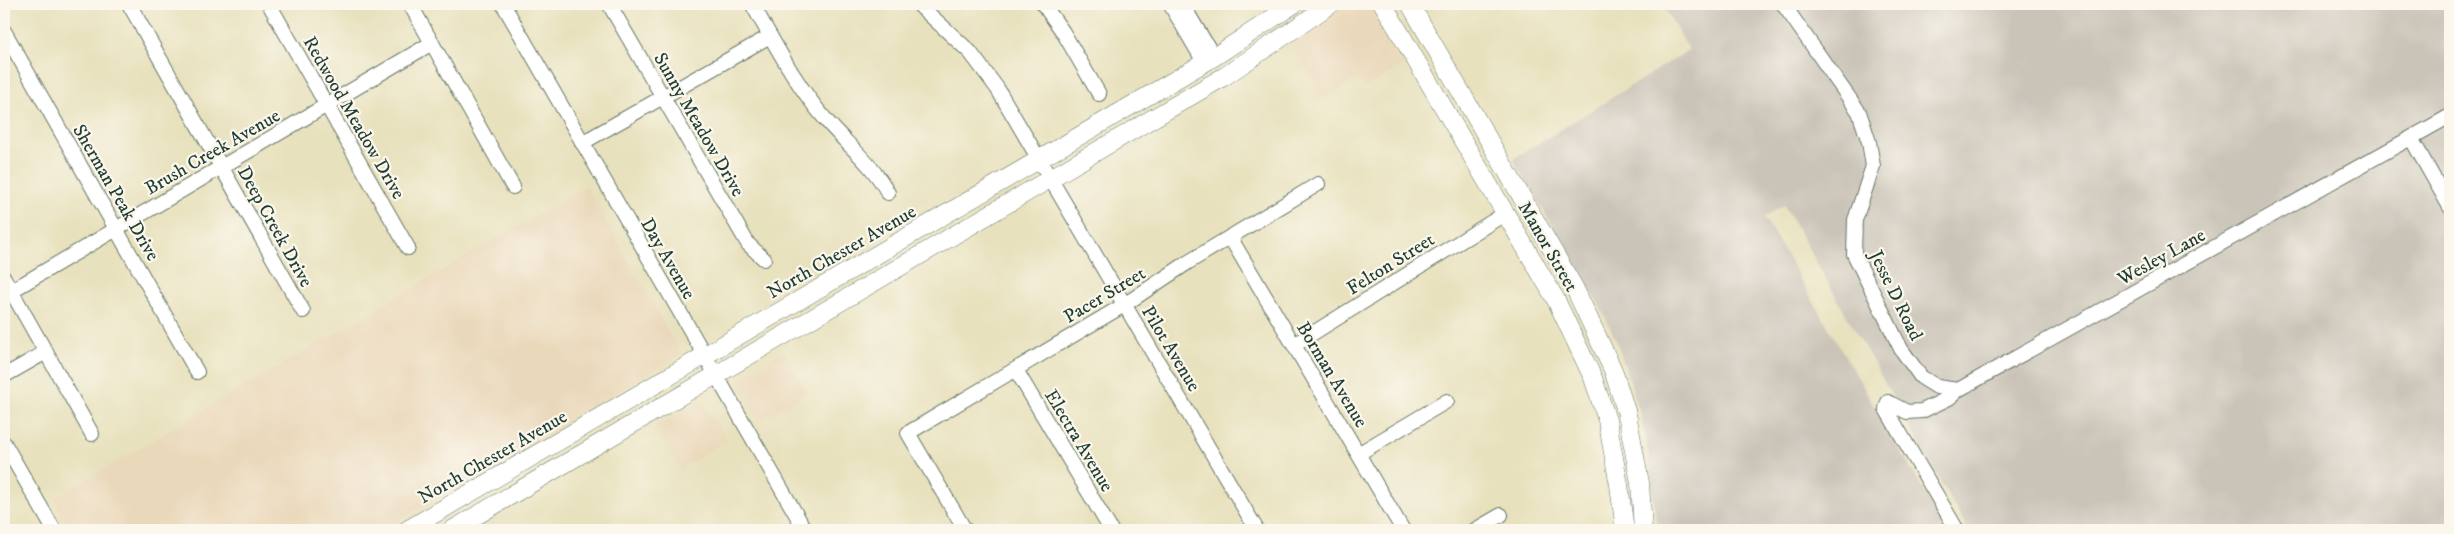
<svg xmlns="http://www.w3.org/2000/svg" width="2454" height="534" font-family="'IM FELL DW Pica',serif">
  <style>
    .built { fill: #ead8ba }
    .industrial { fill: #cac3b8 }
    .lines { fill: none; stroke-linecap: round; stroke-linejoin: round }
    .minor-casing { stroke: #657664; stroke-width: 16 }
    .major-casing { stroke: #657664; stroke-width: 19 }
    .minor { stroke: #fff; stroke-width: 14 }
    .major { stroke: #fff; stroke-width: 18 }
    .labels { text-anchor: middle; stroke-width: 4.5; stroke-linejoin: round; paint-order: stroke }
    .street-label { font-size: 19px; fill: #1f3d34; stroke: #fbf7ec }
  </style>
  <rect width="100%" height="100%" fill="#fbf7ec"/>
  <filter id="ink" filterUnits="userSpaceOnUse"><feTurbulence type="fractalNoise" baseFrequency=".02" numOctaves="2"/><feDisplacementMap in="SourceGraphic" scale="10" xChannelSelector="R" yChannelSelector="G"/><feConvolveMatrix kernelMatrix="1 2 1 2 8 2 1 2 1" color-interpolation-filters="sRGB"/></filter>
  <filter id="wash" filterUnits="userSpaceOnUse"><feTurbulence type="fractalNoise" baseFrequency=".0096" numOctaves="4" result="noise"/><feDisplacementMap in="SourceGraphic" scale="20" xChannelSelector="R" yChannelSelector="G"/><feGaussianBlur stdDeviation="1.12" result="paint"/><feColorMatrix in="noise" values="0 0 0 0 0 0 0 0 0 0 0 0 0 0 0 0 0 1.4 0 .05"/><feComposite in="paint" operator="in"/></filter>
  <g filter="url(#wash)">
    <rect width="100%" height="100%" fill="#e8e1bd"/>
    <g class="built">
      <path d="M1347,4h21l35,61 -39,23 -6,-10 -35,20 -32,-53z"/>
      <path d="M586,186l95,168 -299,176h-311l-18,-31z"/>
      <path d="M784,351l24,41 -48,29 -20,-34 1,-10z"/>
      <path d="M699,402l5,1 23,37 -47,29 -25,-43z"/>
    </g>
    <path class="industrial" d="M1662,4h788v526h-482l-184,-325 -20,12 183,313h-290l-9,-81 -8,-37 -24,-72 -15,-31 -88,-150 176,-109z"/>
  </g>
  <g filter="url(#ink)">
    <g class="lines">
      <defs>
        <g id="minor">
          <path d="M129,4l174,307"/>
          <path d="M269,4l139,244"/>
          <path d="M410,4l103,183"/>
          <path d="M503,4l302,526"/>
          <path d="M609,4l139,240 16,15"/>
          <path d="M752,4c23,40 44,81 74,116 21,25 47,44 62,73"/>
          <path d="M918,4l52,48 27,36 260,442"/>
          <path d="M1043,4l20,28 36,62"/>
          <path d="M1170,4l34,58"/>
          <path d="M1176,4l9,5 29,48"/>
          <path d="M1783,4l76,108 10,30 4,24 -18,54 -1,34 47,95 20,28 16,10 21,3"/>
          <path d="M4,31l193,341"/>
          <path d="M2411,138l39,69"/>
          <path d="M582,143l188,-107"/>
          <path d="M1230,237l173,293"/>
          <path d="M4,278l88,156"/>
          <path d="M11,291l421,-248"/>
          <path d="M1294,345l212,-132"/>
          <path d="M1016,370l95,160"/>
          <path d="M4,376l42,-24"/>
          <path d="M4,443l50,87"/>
          <path d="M1358,454l89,-53"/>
          <path d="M965,530l-57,-97 216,-128 63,-42 131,-79"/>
          <path d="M1475,530l26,-15"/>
          <path d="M1957,530l-71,-121 2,-7 19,10 15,-1 27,-13 9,-8 492,-274"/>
        </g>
        <g id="major">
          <path d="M1383,4l173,296 37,78 14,42 12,65 6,45"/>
          <path d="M1410,4l165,285 38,81 14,44 13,69 3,47"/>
          <path d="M407,530l807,-473 80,-53"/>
          <path d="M452,530l773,-454 106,-72"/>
        </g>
      </defs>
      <use href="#minor" class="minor-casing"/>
      <use href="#major" class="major-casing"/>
      <use href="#minor" class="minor"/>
      <use href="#major" class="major"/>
    </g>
  </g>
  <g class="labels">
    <g class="street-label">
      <text transform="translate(355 117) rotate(60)" y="7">Redwood Meadow Drive</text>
      <text transform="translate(700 124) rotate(60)" y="7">Sunny Meadow Drive</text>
      <text transform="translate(212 151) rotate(-30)" y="7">Brush Creek Avenue</text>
      <text transform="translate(117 192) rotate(60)" y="7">Sherman Peak Drive</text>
      <text transform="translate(276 226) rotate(61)" y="7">Deep Creek Drive</text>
      <text transform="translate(1549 246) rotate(60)" y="7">Manor Street</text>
      <text transform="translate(841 251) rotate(-30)" y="7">North Chester Avenue</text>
      <text transform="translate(2161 256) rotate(-29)" y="7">Wesley Lane</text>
      <text transform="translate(669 258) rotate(60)" y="7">Day Avenue</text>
      <text transform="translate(1390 263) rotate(-32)" y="7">Felton Street</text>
      <text transform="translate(1104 294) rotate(-31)" y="7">Pacer Street</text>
      <text transform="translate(1897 295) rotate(64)" y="7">Jesse D Road</text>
      <text transform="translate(1172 348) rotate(59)" y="7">Pilot Avenue</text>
      <text transform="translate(1333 374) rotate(59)" y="7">Borman Avenue</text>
      <text transform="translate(1080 440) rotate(59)" y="7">Electra Avenue</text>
      <text transform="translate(492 456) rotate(-30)" y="7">North Chester Avenue</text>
    </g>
  </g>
  <rect width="2454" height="534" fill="none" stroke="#fbf7ec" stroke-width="20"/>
</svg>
